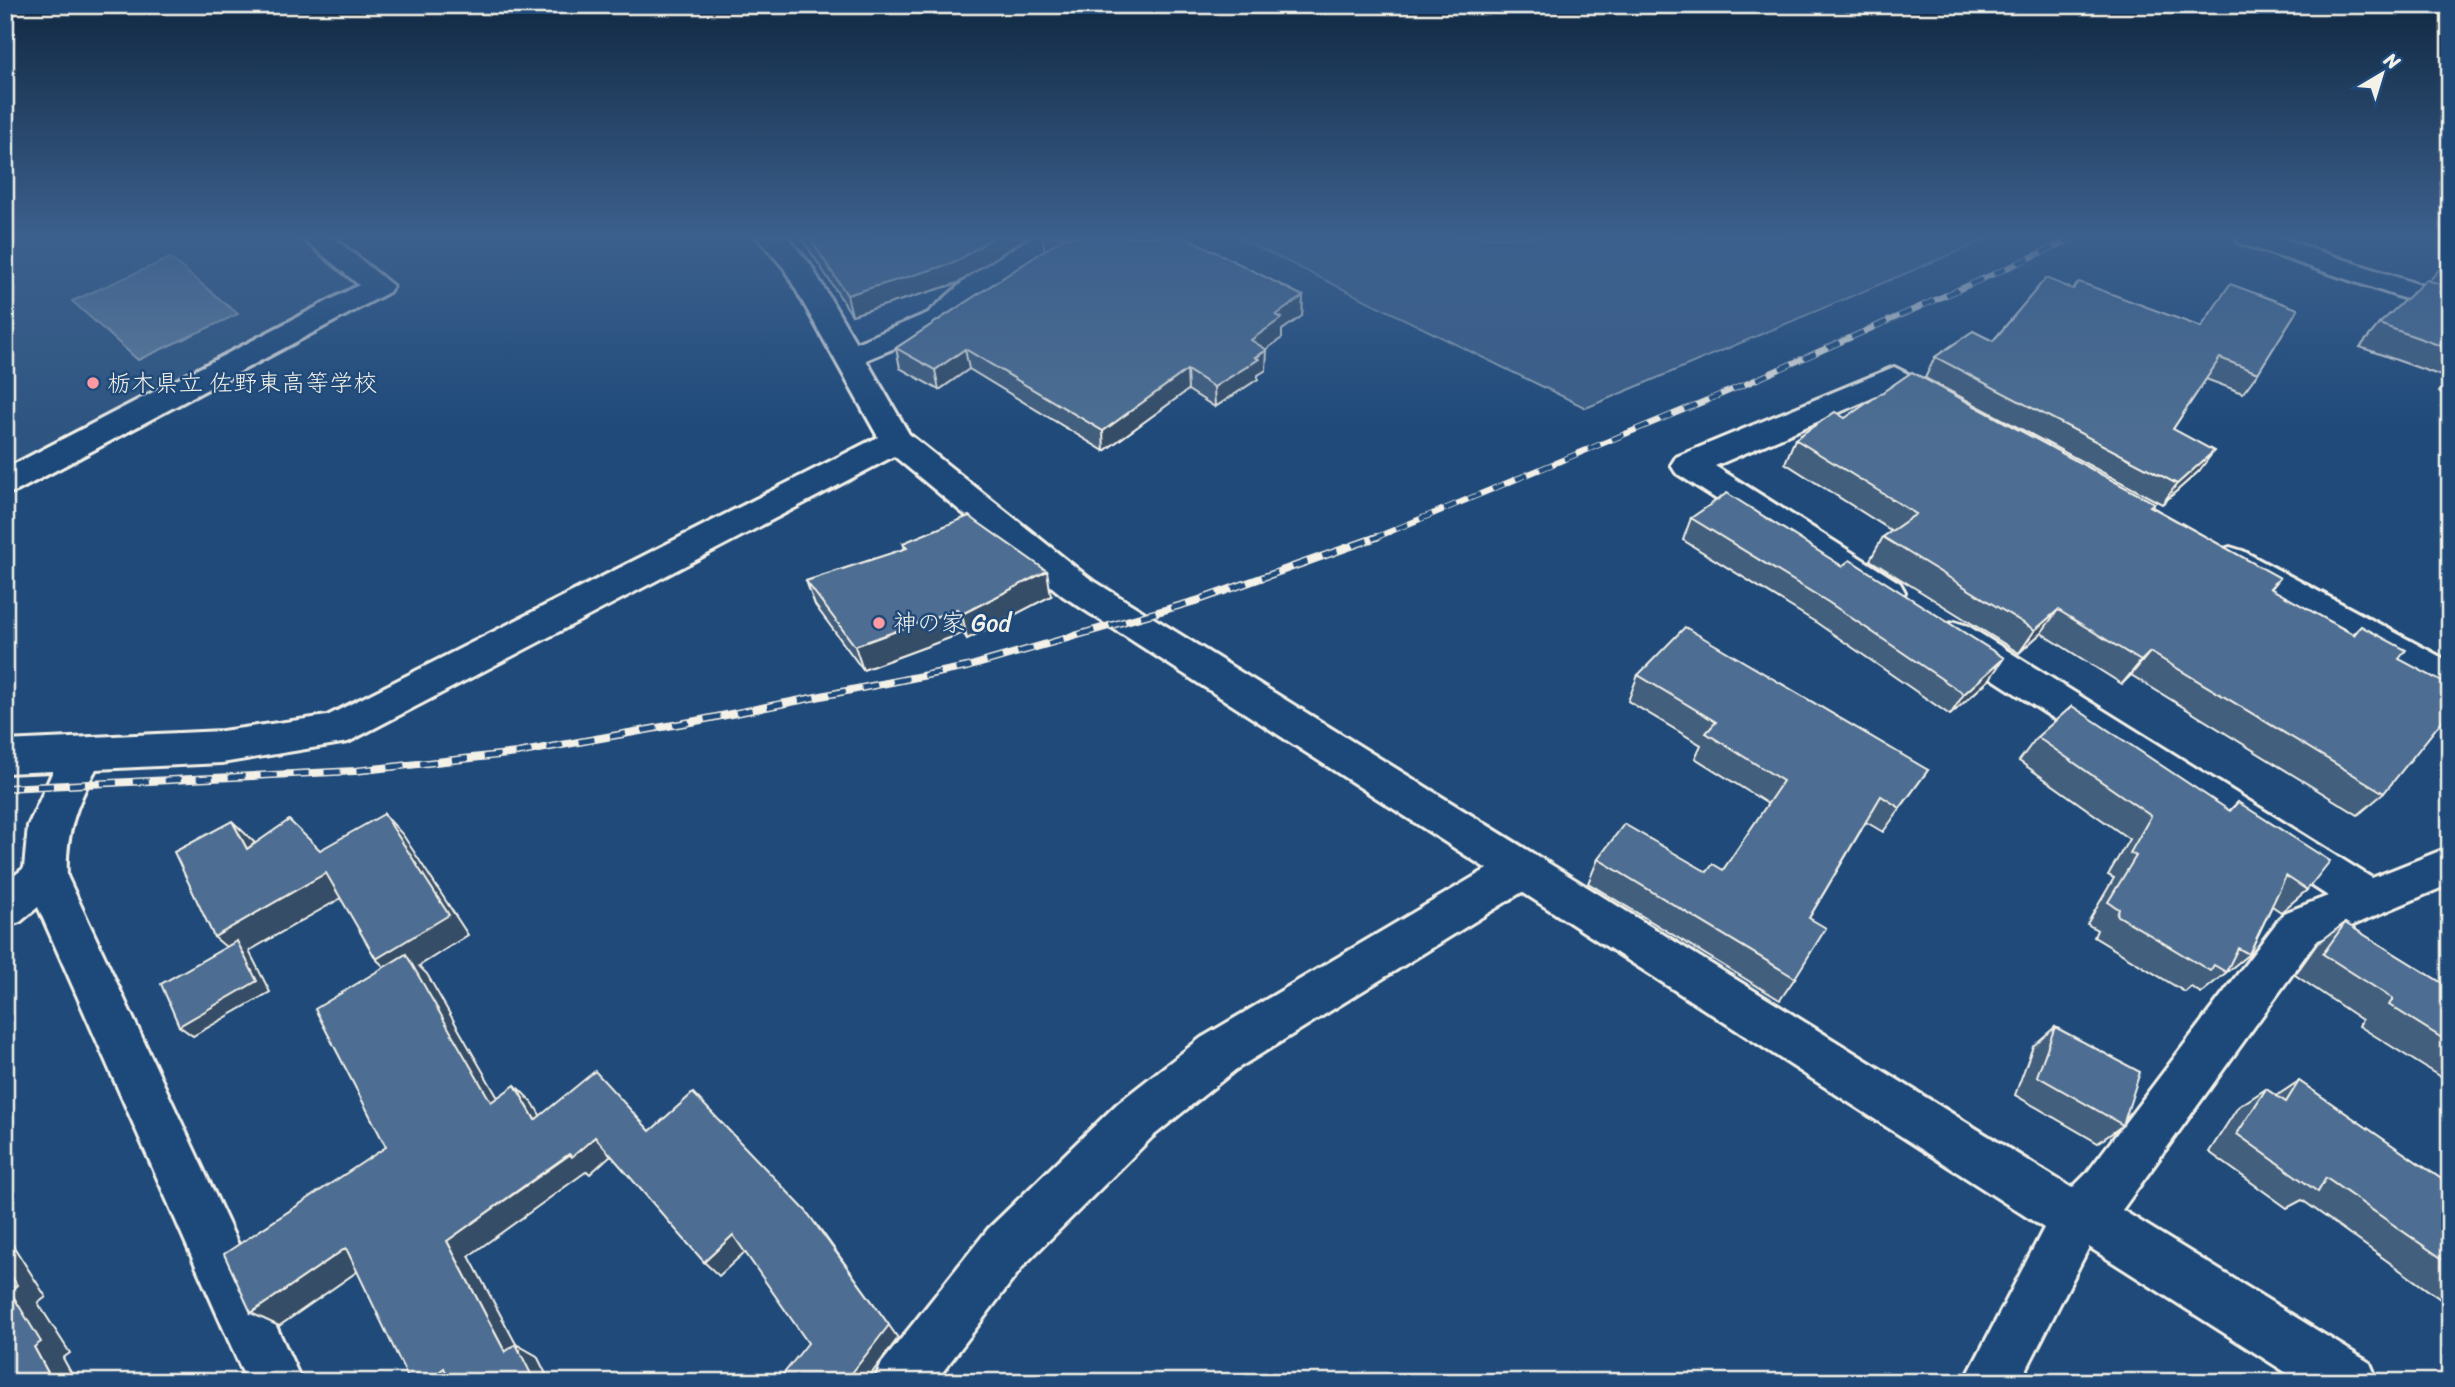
<svg xmlns="http://www.w3.org/2000/svg" width="2455" height="1387" font-family="Sriracha,'Klee One',sans-serif">
  <style>
    .built { fill: #2d5581 }
    .green { fill: #3a5f88; stroke: #97a8b8; stroke-width: 2 }
    .water { fill: #627e9d; stroke: #9cacbb; stroke-width: 2 }
    .lines { fill: none; stroke-linecap: round; stroke-linejoin: round }
    .street-casing { stroke: #f4f1e8; stroke-width: 6 }
    .primary-casing { stroke: #f4f1e8; stroke-width: 6 }
    .street { fill: #1f4a7a; fill-rule: evenodd }
    .primary { fill: #1f4a7a; fill-rule: evenodd }
    .rail-far1-casing { stroke: #f4f1e8; stroke-width: 6 }
    .rail-casing { stroke: #f4f1e8; stroke-width: 8 }
    .rail-far1 { stroke: #1f4a7a; stroke-width: 4.5; stroke-dasharray: 13; stroke-linecap: butt }
    .rail { stroke: #1f4a7a; stroke-width: 5; stroke-dasharray: 16; stroke-linecap: butt }
    .wall { fill: #425f7e; stroke: #f4f1e8; stroke-width: 2 }
    .shaded-wall { fill: #364d66; stroke: #f4f1e8; stroke-width: 2 }
    .building { fill: #4d6e92; stroke: #f4f1e8; stroke-width: 2 }
    .poi-dot { fill: #ff9aa2; stroke: #1f4a7a; stroke-width: 2.5 }
    .labels { text-anchor: middle; stroke-width: 5; stroke-linejoin: round; paint-order: stroke }
    .poi-label { font-size: 24px; fill: #f4f1e8; stroke: #1f4a7a; text-anchor: start }
  </style>
  <rect width="100%" height="100%" fill="#1f4a7a"/>
  <filter id="ink" filterUnits="userSpaceOnUse"><feTurbulence type="fractalNoise" baseFrequency=".0143" numOctaves="2"/><feDisplacementMap in="SourceGraphic" scale="14" xChannelSelector="R" yChannelSelector="G"/><feConvolveMatrix kernelMatrix="1 2 1 2 8 2 1 2 1" color-interpolation-filters="sRGB"/></filter>
  <g filter="url(#ink)">
    <path class="built" d="M5,237h296l60,45 -6,11 -350,180z"/>
    <path class="green" d="M1237,237h755l-406,171z"/>
    <path class="water" d="M170,258l68,56 -100,46 -66,-59z"/>
    <g class="lines">
      <defs>
        <g id="street">
          <path d="M301,237h32l60,49 -4,6 -372,199 -12,3v-25l354,-184z"/>
          <path d="M757,237h30l23,27 46,79 72,-30 43,-38 61,-38h34l-4,6 -71,44 -41,38 -84,35 43,74 180,144 983,610 15,-15 197,-260 44,-17 -386,-250 -6,-10 6,-10 13,-4 13,4 404,252 78,-31v37l-134,57 -194,269 248,153 8,19h-77l-212,-135 -69,135h-56l80,-154 -522,-336 -287,178 -83,67 -128,128 -89,117h-61l8,-19 106,-134 130,-126 83,-65 286,-169 -424,-273 -169,-140 -546,286 -126,21 -126,6c-20,35 -31,66 -29,107l235,506h-55l-209,-475 -18,15 -15,5v-44l19,-15 4,-42 25,-55 -48,2v-32l217,-10 105,-15 551,-279 -94,-169z"/>
          <path d="M1894,367l64,32 5,7 -5,7 -11,3 -54,-27 -178,77 185,117 5,9 -5,9 -13,4 -13,-4 -198,-128 -5,-8 5,-8z"/>
          <path d="M2230,547l13,4 207,111v33l-14,-5 -219,-121 -5,-9 5,-9z"/>
        </g>
        <path id="primary" d="M2235,237h42l173,58v19l-211,-71z"/>
      </defs>
      <use href="#street" class="street-casing"/>
      <use href="#primary" class="primary-casing"/>
      <use href="#street" class="street"/>
      <use href="#primary" class="primary"/>
      <defs>
        <path id="rail-far1" d="M1372,539l374,-155 331,-147"/>
        <path id="rail" d="M5,788l350,-17 162,-18 179,-32 271,-54 232,-67 178,-63"/>
      </defs>
      <use href="#rail-far1" class="rail-far1-casing"/>
      <use href="#rail" class="rail-casing"/>
      <use href="#rail-far1" class="rail-far1"/>
      <use href="#rail" class="rail"/>
    </g>
    <g class="wall">
      <path d="M801,237h226l-69,46 -106,32z"/>
      <path d="M1044,251l259,45 -1,20 -20,14v8l-16,11v21l-8,5v4l-43,28 -27,-17 -84,61 -135,-82 -30,21 -39,-22 -4,-20z"/>
      <path d="M2450,257v140l-11,-5 11,-13 -90,-32 19,-23 50,-43z"/>
      <path d="M2046,278l212,95 -15,20 -37,-14 -33,50 26,42 -37,33 -237,-126 10,-21 58,-16z"/>
      <path d="M1845,418l309,85 -3,3 129,72 -9,11 82,45 8,-8 38,33 -15,134 -26,22 -227,-140 -9,9 -81,-51 -22,20 -149,-93 13,-23 9,-6 -107,-68 10,-24z"/>
      <path d="M1691,518l151,48 147,114 -39,35 -133,-92 -134,-83z"/>
      <path d="M903,543l148,53 -84,43 -4,-6 -100,37 -48,-65 -9,-24 99,-32z"/>
      <path d="M1638,675l290,95 -45,62 -17,-10 -57,96 -14,60 -15,22 -192,-117 10,-24 109,13 16,-2 45,-66 -73,-46 6,-13 -73,-44z"/>
      <path d="M2037,737l192,74 9,-9 69,88 -26,22 -9,-6 -23,48 -48,39 -10,-6 -6,5 -91,-55 3,-7 -10,-6 27,-46 -6,-3 21,-36 -110,-78z"/>
      <path d="M2345,923l105,65v95l-91,-57 3,-6 -67,-45 22,-31z"/>
      <path d="M2055,1027l68,98 -25,18 -83,-48 18,-49z"/>
      <path d="M2299,1081l151,104v121l-148,-106 -15,8 -78,-56 29,-45 28,-18 10,7z"/>
      <path d="M2450,1311v12l-4,-3z"/>
    </g>
    <g class="shaded-wall">
      <path d="M994,237h33l-69,46 -106,32 -5,-20z"/>
      <path d="M1043,237h43l-41,20z"/>
      <path d="M1303,296l-1,20 -20,14v8l-31,22v-20l25,-25z"/>
      <path d="M965,349l4,20 -30,21 -4,-20z"/>
      <path d="M1267,350l-1,20 -8,5v4l-43,28 -1,-20z"/>
      <path d="M1187,370l1,20 -84,61 -1,-20z"/>
      <path d="M2214,451l-15,20 -37,33 15,-20z"/>
      <path d="M1047,571l4,25 -84,43 -5,-25z"/>
      <path d="M957,609l6,24 -100,37 -8,-24z"/>
      <path d="M2058,610l-17,23 -22,20 16,-23z"/>
      <path d="M2150,652l-19,23 -9,9 19,-23z"/>
      <path d="M2004,658l-15,22 -39,35 14,-21z"/>
      <path d="M384,814l19,21 65,100 -49,31 8,8 83,145 -19,-17 -94,-123 -21,-20z"/>
      <path d="M232,821l23,22 -8,6z"/>
      <path d="M326,873l22,21 -99,57 21,41 -77,44 -14,-10 59,-69 -24,-20z"/>
      <path d="M515,1085l18,18 20,34 -18,-17z"/>
      <path d="M595,1137l17,17 -22,20 -3,-3 -118,85 47,88 21,12 13,26h-15l-30,-30 -58,-111z"/>
      <path d="M818,1226l80,112 -33,44h-20z"/>
      <path d="M5,1233l41,64 -8,6 32,50 -7,5 13,24h-23l-19,-35 -24,-56 -5,-25z"/>
      <path d="M733,1235l14,15 -28,26 -15,-14z"/>
      <path d="M346,1248l25,14 -92,64 -28,-13z"/>
      <path d="M444,1368l21,14h-39z"/>
    </g>
    <g class="building">
      <path d="M809,237h185l-40,26 -107,32z"/>
      <path d="M1065,237h121l117,59 -27,19 6,3 -31,22 16,10 -12,7 4,2 -45,28 -27,-17 -84,61 -138,-82 -30,21 -39,-22z"/>
      <path d="M2046,278l27,11 6,-7 122,45 29,-43 68,25 -40,64 -38,-15 -47,71 41,22 -37,33 -242,-127 38,-26 20,10z"/>
      <path d="M2426,280l24,7v62l-71,-25z"/>
      <path d="M1912,372l242,131 -4,3 130,72 -10,10 84,47 7,-9 45,24 -7,9 51,27v25l-66,82 -234,-141 -9,9 -83,-51 -23,20 -152,-93 33,-23 -121,-75 40,-27 10,6z"/>
      <path d="M1727,493l115,73 8,-6 154,98 -40,36 -136,-92 -137,-84z"/>
      <path d="M969,516l78,55 -85,43 -5,-5 -102,37 -49,-65 101,-33 -4,-5z"/>
      <path d="M1685,627l243,143 -28,38 -19,-12 -72,122 17,10 -31,50 -197,-119 26,-35 83,48 6,-8 10,6 60,-89 -77,-48 10,-11 -78,-47z"/>
      <path d="M2072,706l158,105 8,-9 92,59 -23,29 -21,-14 -37,78 -11,-6 -12,24 -12,-7 -4,6 -93,-56 2,-6 -11,-7 28,-46 -6,-3 21,-37 -114,-79z"/>
      <path d="M384,814l65,101 -73,44 -50,-86 -112,64 -40,-85 58,-31 15,28 42,-29 31,30z"/>
      <path d="M2345,923l105,65v55l-61,-38 4,-6 -70,-45z"/>
      <path d="M237,941l20,40 -78,45 -18,-42z"/>
      <path d="M406,954l85,148 24,-17 20,35 60,-49 55,60 43,-38 113,118 83,114 -44,57h-68l31,-39 -75,-108 -29,27 -109,-125 -23,20 -3,-3 -122,87 58,111 11,-8 19,38h-84l-7,-14 -18,14h-16l-64,-134 -95,65 -27,-59 162,-107 -71,-138z"/>
      <path d="M2055,1027l85,45 -17,53 -86,-49z"/>
      <path d="M2299,1081l151,104v79l-124,-86 -8,14 -81,-58 29,-45 20,13z"/>
      <path d="M5,1266l12,19 -7,6 31,51 -7,5 19,35h-48z"/>
    </g>
  </g>
  <linearGradient id="sky" x2="0" y2="1"><stop stop-color="#112943"/><stop offset="0.55" stop-color="#3c608d"/><stop offset="1" stop-color="#3c608d" stop-opacity="0"/></linearGradient>
  <rect width="2455" height="431" fill="url(#sky)"/>
  <g class="poi-dot">
    <circle cx="93" cy="383" r="7"/>
    <circle cx="879" cy="623" r="7"/>
  </g>
  <g class="labels">
    <g class="poi-label">
      <text x="107" y="391">栃木県立 佐野東高等学校</text>
      <text x="893" y="631">神の家 God</text>
    </g>
  </g>
  <rect width="2455" height="1387" fill="none" stroke="#1f4a7a" stroke-width="28"/>
  <rect x="14" y="14" width="2427" height="1359" fill="none" stroke="#f4f1e8" stroke-width="2.5" filter="url(#ink)"/>
  <g transform="translate(2382 74) rotate(38)" stroke="#1f4a7a" stroke-width="5" paint-order="stroke">
  <path d="M0-5L12 26L0 18L-12 26Z" fill="#f4f1e8"/>
  <text y="-10" font-size="19" font-weight="bold" text-anchor="middle" fill="#f4f1e8">N</text>
  </g>
</svg>
